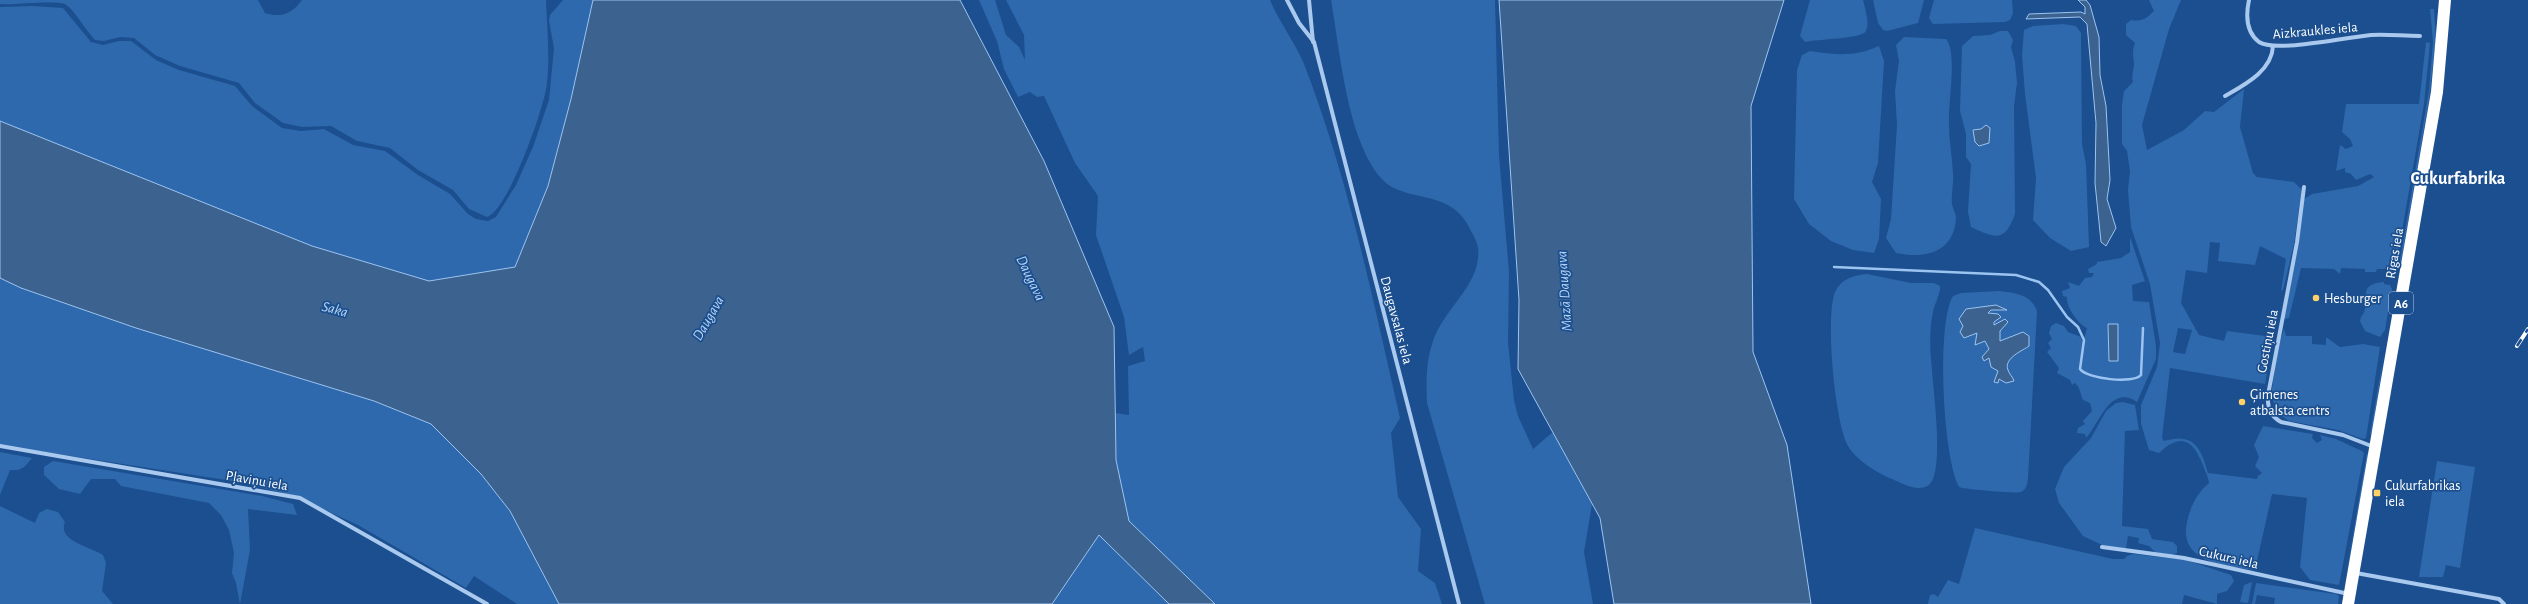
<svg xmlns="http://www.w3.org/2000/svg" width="2528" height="604" font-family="'Alegreya Sans',sans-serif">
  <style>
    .green { fill: #2e69ad; fill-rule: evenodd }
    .water { fill: #3c6290; stroke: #9cc4f0 }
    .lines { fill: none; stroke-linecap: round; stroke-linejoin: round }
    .stream { stroke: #9cc4f0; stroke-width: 2.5 }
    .street { stroke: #a9c9ee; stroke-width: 4 }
    .highway { stroke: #fff; stroke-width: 12 }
    .rail-casing { stroke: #fff; stroke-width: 4 }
    .rail { stroke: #1b4f8f; stroke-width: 2.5; stroke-dasharray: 8; stroke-linecap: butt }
    .poi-dot { fill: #ffd166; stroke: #1b4f8f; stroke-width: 1.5 }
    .labels { text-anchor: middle; stroke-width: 3.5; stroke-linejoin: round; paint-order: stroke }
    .shield { fill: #1b4f8f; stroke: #bbcadd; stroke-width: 1 }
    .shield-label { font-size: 13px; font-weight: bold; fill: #fff }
    .street-label { font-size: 14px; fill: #fff; stroke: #1b4f8f }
    .poi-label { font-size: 14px; fill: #fff; stroke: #1b4f8f; text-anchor: start }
    .water-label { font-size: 15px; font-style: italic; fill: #b5d3f5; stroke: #1b4f8f }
    .district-label { font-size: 18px; font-weight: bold; fill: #fff; stroke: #1b4f8f }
  </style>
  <rect width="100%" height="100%" fill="#1b4f8f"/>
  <g class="green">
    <path d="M0,0h258l7,13c16,5 27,1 37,-13h244c1,28 4,55 1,83 -2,23 -39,128 -60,134l-18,-8 -16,-19 -35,-20 -28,-22 -33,-7 -26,-15 -29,1 -19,-4 -28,-20 -16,-20 -59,-17 -25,-11 -21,-17 -14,-1 -16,4 -9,-1c-10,-10 -20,-30 -30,-36 -14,-4 -48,1 -65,0z"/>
    <path d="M563,0h201l-130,347 -634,-159v-181l32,-1 31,2 28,34 12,3 16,-4h12l25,19 23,10 56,16 17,20 30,22 19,3 23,-2 29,16 32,6 33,24 32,19 18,20 8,5 12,2 8,-4 20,-32 17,-38 16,-47 5,-52 -5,-27 1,-6z"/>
    <path d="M979,0h16l11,35 13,12 6,13 -1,-25 -18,-35h264c9,22 25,42 34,64 44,113 69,236 96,354l-9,15 7,64 23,32 -3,42 17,12 7,21h-390l47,-69 20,-58 -3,-17 -1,-47 14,2 -1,-49 17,-5 -2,-14 -14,8 -5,-38 -28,-82 2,-39 -23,-33 -31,-67 -7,1 -7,-5 -12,5 -14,-28 -7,-28z"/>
    <path d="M1331,0h164l4,155 10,117 -1,71 6,57 4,16 15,33 20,-17 39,72 -8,48 9,52h-108l-58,-201c-1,-22 -1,-41 6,-62 11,-33 49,-57 45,-93 -1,-6 -4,-12 -7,-17 -19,-45 -67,-26 -90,-53 -34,-39 -41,-127 -50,-178z"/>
    <path d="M1810,0h53c2,9 7,23 3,31 -4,8 -49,8 -61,11l-5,-6z"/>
    <path d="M1873,0h51l-6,23 -31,8 -4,-1 -5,-7z"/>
    <path d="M1934,0h78l1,13 -3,7 -5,2 -72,2 -4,-6z"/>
    <path d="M2149,0h32l-12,29 -27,96 5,25 37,-20 21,-19 9,1 30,-23 -4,38 13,46 4,4 37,5 7,7v6l-7,49 -11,46 -2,1 5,-32 -26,-13 -5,19 -37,-4 2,-18 -10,-1 -3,31 -21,-3 -5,33 18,32 25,6 3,-10 46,6 -8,47 -95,-16 -8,70 2,3c29,-9 37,6 44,32l49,6 1,-3 4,-3 -7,-7 4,-9 -5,-12 9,-19 50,8 -1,4 5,5 5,-3 -2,-5 16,4 26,12 2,2 -25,132 -29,-5 -10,-13 7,-69 -35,-4 -17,76c-29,-4 -77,-7 -68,-48 3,-15 10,-29 22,-39 -1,-8 -4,-11 -6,-18 -10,-25 -22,-33 -44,-12l-10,-3 -8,-26v-19l16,-38 3,-24 -10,-59 -19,-57 -3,-37 2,-19 -3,-20 -5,-7v-39l2,-14 9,-9c-2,-7 1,-12 1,-19 -1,-8 -2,-12 1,-20l-9,-8v-11l5,-4c11,2 16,-2 23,-9zM2178,328l14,2 -7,24 -12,-2z"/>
    <path d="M2430,9h4l2,30 -7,61 -27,157 -3,9 30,-176 4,-48z"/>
    <path d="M2063,24l13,2 5,7 1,111 4,20 3,83 -18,4 -21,-13 -17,-18 3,-42 -11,-84 -3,-39 2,-25 9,-4z"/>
    <path d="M2000,31h8l5,9 -2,7 4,15 2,21 -3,23 1,108c-10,28 -19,25 -44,13l-3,-15 3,-48 -5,-7v-23l-6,-23 2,-65 11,-10 17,-1z"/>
    <path d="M1904,37l42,2c11,12 3,60 3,77 -1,19 3,38 4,57 1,10 -2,21 -1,31 1,5 4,10 4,14 -2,35 -31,41 -60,35l-10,-15 5,-19 6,-94 -2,-34 4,-30 -3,-16z"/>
    <path d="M2426,42l4,1 -6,61 -28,162 -6,3h-13l-1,3h-11v-3l-24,-1 -1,6 -6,-5 -33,-1 -12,50 -5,1 20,-120 8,-5 46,-8 16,-9 -4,-3 -14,6 -5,-6 -6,-2v-4l-9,3 4,-26 6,4 7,-3 -3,-7 -8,-7 4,-28h73z"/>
    <path d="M1879,46l5,15 -6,102 -6,19 9,17 -2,40 -5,14 -21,-3 -22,-9 -22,-17 -15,-25 3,-129 5,-15 8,-4c26,4 45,6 69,-5z"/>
    <path d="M2130,237l15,44 -13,4 1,16 16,1 7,44v13l-19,43c-27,-18 -37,21 -51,36l-1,-4 -8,-1 1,-5 7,-4 -2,-3 9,-10 -2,-8 -7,-3c-3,-6 -2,-11 -8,-17l-3,2 -2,-5 -13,-7 2,-5 -12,-16 4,-4 -3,-5 4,-4 -3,-6 2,-7 5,-3 8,3 4,6 13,5 2,6 4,-15c-9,-4 -21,-21 -20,-31l-4,-1 -1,-5 8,-3 -2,-6 11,4 6,-8 7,-1 2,-4h-5l-1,-4 9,-5v-2l24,-4 9,-6z"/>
    <path d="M1867,274l44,9h23l6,3c1,7 -6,19 -7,26 -4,19 -3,38 -1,57 1,21 13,103 -3,116 -11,8 -27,-2 -37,-6 -15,-6 -38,-20 -45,-35 -12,-24 -22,-127 -12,-152 6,-13 19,-17 32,-18z"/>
    <path d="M0,278l21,10 115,40 238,73 57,23 50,50 29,37 49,93h-42l-43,-28 -8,12 -108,-63 -66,-30 -53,-13 -239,-37z"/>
    <path d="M2384,282v2l6,1 2,4 -7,41 -5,7 -15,-6 -5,-10c1,-7 5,-7 5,-13 2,-15 -4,-24 19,-26z"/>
    <path d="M1999,291c16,2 32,3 38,20l-9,168c-1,5 -1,10 -7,13 -3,2 -59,-3 -62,-5 -16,-28 -23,-163 -6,-191l8,-3z"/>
    <path d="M2284,329l2,7h26v8l14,1v-8l14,10 23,-3 17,3 -14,91 -3,1 -25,-9 -49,-9 -11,-8 -7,-17 6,-44z"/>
    <path d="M2384,352l-11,78 -3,5z"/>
    <path d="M2123,402l12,3 4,25 -14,1 -3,95 26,3 4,10 21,3 4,4v7l-6,2 -16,-3 -6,-6 -11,-3 1,-5 -11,-2 -2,12 -5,1 -19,-4 -19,-9 -24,-33 -4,-14 9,-22 27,-29 15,-27 10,-8z"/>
    <path d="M0,452l32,6c-7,9 -10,13 -22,12l-10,25z"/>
    <path d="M2367,452l1,4 -23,126z"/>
    <path d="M53,461l209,35 31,8 4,11 -49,-6 2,41 -10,54 -4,-21 -4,-10 2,-20 -5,-23 -8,-15 -12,-12 -88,-17 -6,-7h-24l-11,15 -21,-5 -15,-14v-8z"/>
    <path d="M2437,461l38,6 -15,101 -14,-3 -3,12h-24z"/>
    <path d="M0,506l35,17 4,-10 8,-4 11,3 7,10c-8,19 26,25 38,33l3,8 -4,28 11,13h-113z"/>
    <path d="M1975,528l138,31h11l3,-3 6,-2 53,6 45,15 3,6 -7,10 -10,3v10l-33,-9 -2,9h-254l2,-9 4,-1 4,3 10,-17 11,4z"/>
    <path d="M2252,582l-4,21 -8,-1 4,-17z"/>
    <path d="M2256,583l80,11 3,2 -1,8h-64l1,-6 -18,-3 -2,9h-3z"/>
  </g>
  <g class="water">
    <path d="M593,0h367l84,161 70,166 2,133 13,61 86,83h-46l-70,-69 -47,69h-493l-49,-93 -29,-37 -50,-50 -57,-23 -238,-73 -115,-40 -21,-10v-157l312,125 117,35 86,-14 33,-81 23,-87z"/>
    <path d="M1499,0h285l-33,106 2,246 34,93 24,159h-197l-14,-86 -82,-149 1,-69z"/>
    <path d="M2078,0h8l4,5 9,32 1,38 6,31 4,74 -3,19 9,29 -10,18 -5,-4 -6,-59 1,-60 -9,-99 -7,-7 -54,2 3,-5 52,-2 4,2v-7z"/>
    <path d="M1986,125l4,3 -1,15 -10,3 -4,-4 -2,-12 8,-1z"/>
    <path d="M1996,305l11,5h-16l-3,3 10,1 3,3 -7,5v3l11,-6 3,3 -8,9v10l23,-9 6,4v10c-5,4 -26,12 -21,24 1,4 5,7 6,11l-8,2 -7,-4 -1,4 -4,-1 4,-11 -7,-4 -2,-9 -5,3 -2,-4 7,-8 -4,-8 -10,4 2,-12 -13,5 -4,-6 3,-6 -4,-7 7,-10z"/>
    <path d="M2108,324h10v37h-9z"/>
  </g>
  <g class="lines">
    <path class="stream" d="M1834,267l182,8 23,7 9,8 19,27 11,10 6,13 -4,29c7,10 53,15 61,6l2,-47"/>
    <g class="street">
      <path d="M1287,0l12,23 15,19 145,562"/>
      <path d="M1309,0l4,42"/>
      <path d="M2249,0c-3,14 -3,32 10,42 16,11 89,-5 112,-7 16,-1 32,1 49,1"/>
      <path d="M2225,96c19,-11 47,-25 48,-50"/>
      <path d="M2304,187l-7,55 -29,153c-1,12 2,21 13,27l62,13 31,12"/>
      <path d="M0,446l300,52 187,106"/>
      <path d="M2102,547l82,11 165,36"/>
      <path d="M2356,573l143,26 5,5"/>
    </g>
    <path class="highway" d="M2348,604l89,-512 8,-92"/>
    <defs>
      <path id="rail" d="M2517,346l11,-17"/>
    </defs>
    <use href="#rail" class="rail-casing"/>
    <use href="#rail" class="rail"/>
  </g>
  <g class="poi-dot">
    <circle cx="2316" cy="298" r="4"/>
    <circle cx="2242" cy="402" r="4"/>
    <rect x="2373" y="489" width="8" height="8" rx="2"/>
  </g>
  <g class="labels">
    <rect class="shield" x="2389" y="292" width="24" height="22" rx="3"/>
    <g class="shield-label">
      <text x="2401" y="308">A6</text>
    </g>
    <g class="street-label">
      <text transform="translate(2315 30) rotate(-5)" y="5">Aizkraukles iela</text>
      <text transform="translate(2394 253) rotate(-80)" y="5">Rīgas iela</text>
      <text transform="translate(1397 320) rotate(75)" y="5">Daugavsalas iela</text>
      <text transform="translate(2267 341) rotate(-79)" y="5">Gostiņu iela</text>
      <text transform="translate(257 480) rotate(10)" y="5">Pļaviņu iela</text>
      <text transform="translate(2229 557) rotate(13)" y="5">Cukura iela</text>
    </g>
    <g class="poi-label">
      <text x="2324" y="303">Hesburger</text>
      <text x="2250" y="399">Ģimenes<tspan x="2250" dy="16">atbalsta centrs</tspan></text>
      <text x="2385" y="490">Cukurfabrikas<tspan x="2385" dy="16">iela</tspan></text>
    </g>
    <g class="water-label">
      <text transform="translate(1031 278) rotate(64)" y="5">Daugava</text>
      <text transform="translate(1564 291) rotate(-94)" y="5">Mazā Daugava</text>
      <text transform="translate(335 309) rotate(15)" y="5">Saka</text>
      <text transform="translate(708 318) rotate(-60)" y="5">Daugava</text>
    </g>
    <g class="district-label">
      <text x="2458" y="184">Cukurfabrika</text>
    </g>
  </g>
</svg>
